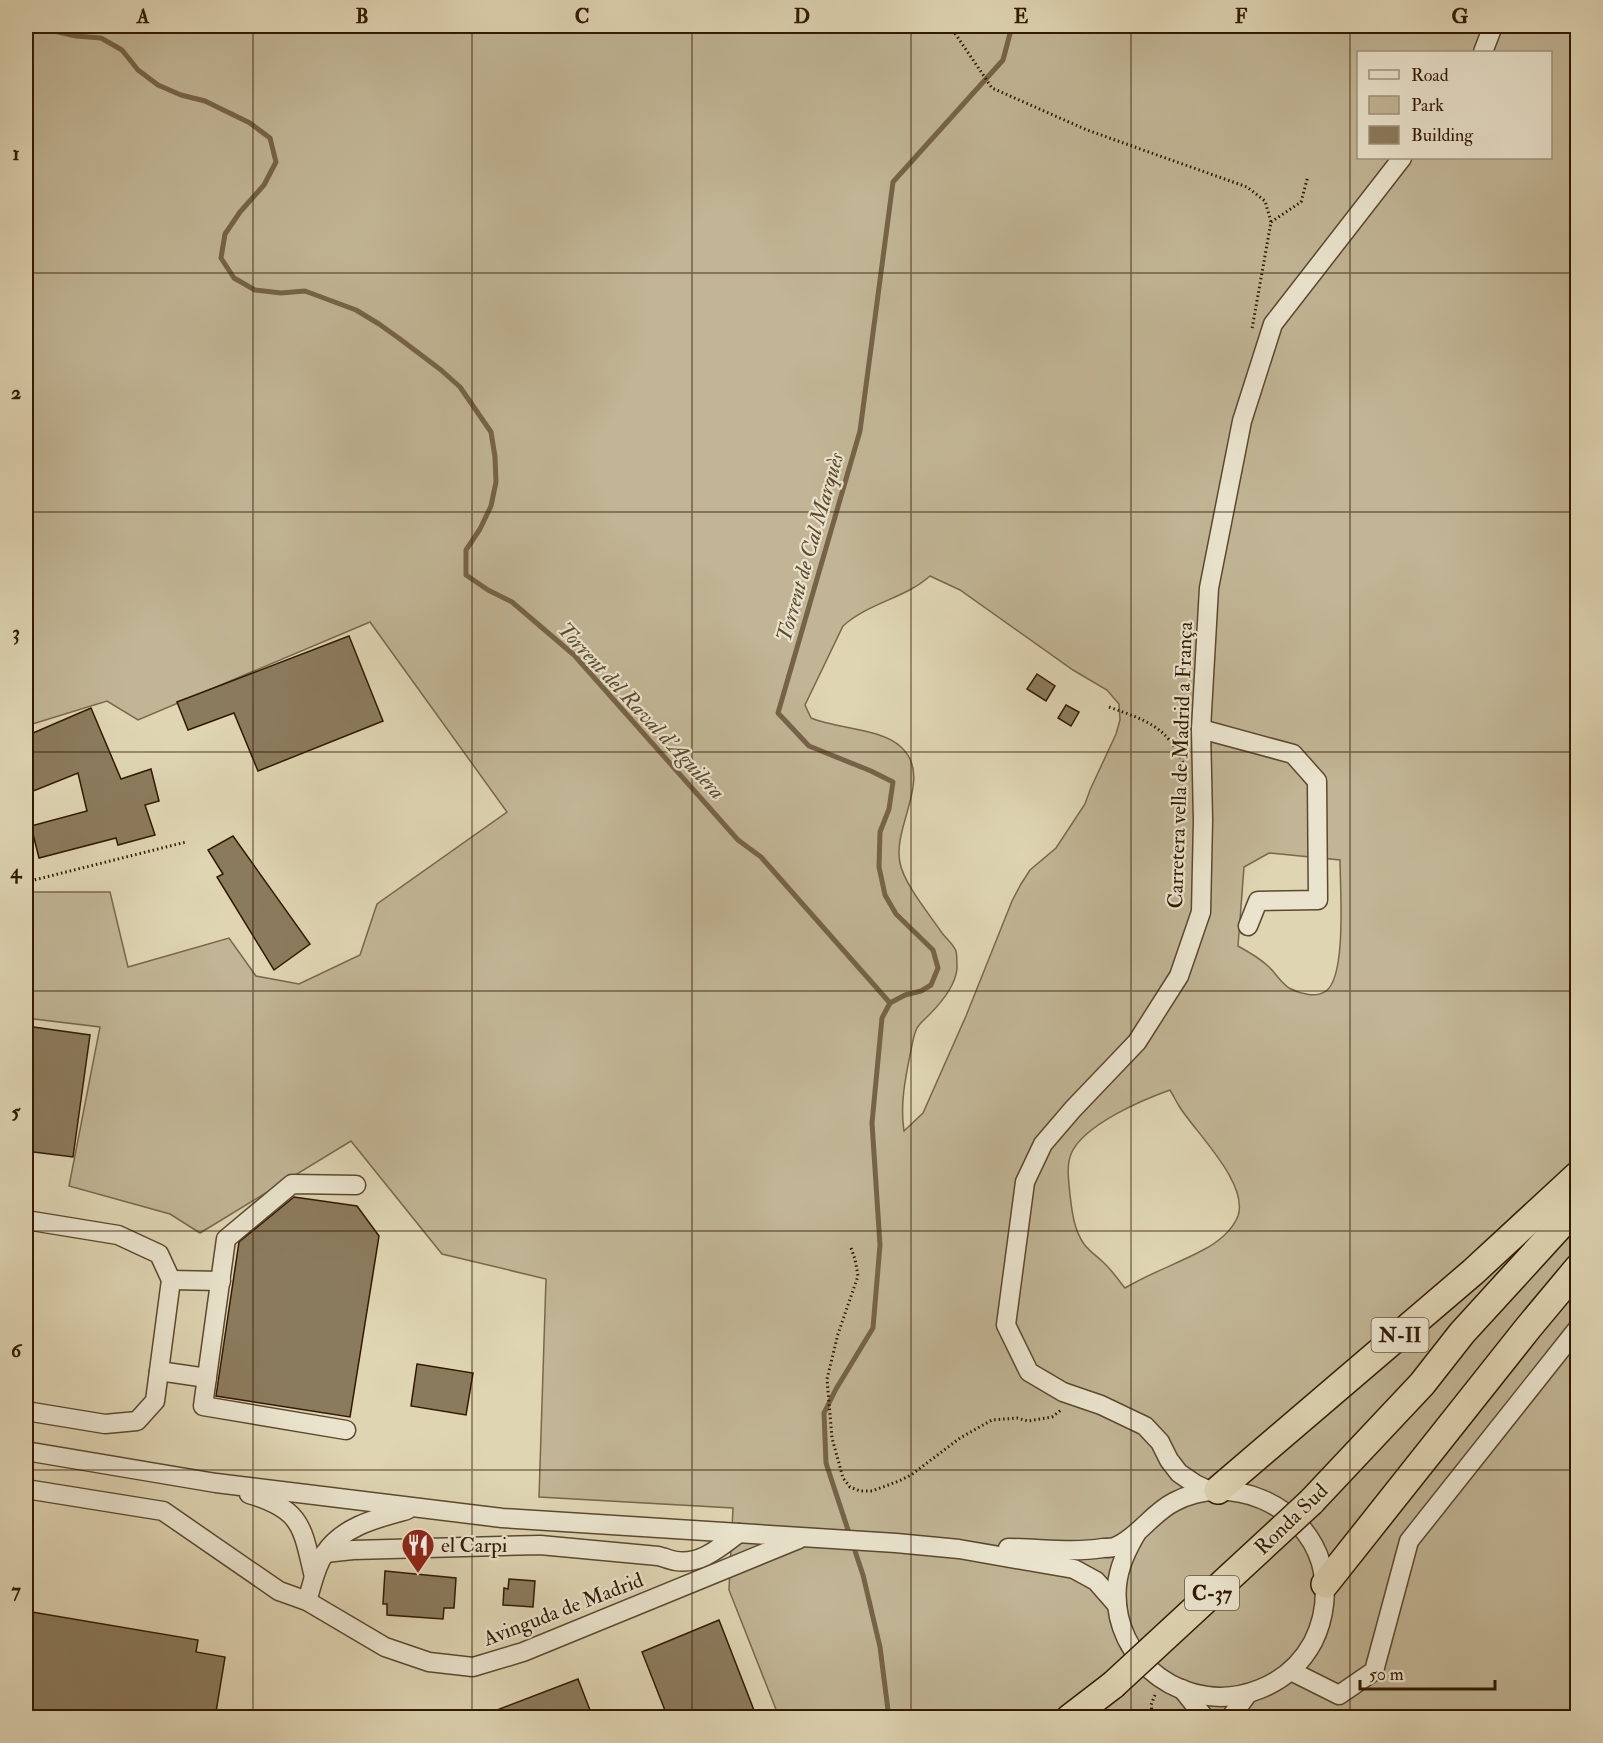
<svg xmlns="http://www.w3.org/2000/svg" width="1603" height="1743" font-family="'IM FELL Double Pica',serif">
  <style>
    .green { fill: #c1b595; stroke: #79674a; stroke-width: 1.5; fill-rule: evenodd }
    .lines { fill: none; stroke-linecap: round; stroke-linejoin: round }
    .stream { stroke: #766347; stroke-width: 5 }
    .building { fill: #8b7b5d; stroke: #311900; stroke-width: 1.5 }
    .minor-casing { stroke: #5c482d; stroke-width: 21 }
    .highway-casing { stroke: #311900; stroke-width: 30 }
    .path { stroke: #311900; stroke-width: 3; stroke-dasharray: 1.5 3; stroke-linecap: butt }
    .minor { stroke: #eae4ce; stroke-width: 18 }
    .highway { stroke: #dfd5b3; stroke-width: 27 }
    .highway-bridge-casing { stroke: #311900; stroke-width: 30; stroke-linecap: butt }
    .highway-bridge { stroke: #dfd5b3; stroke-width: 27 }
    .grid { fill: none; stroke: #311900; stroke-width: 1.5; stroke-opacity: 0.55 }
    .labels { text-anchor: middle; stroke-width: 4.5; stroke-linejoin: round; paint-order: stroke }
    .shield { fill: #eae4ce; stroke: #68563e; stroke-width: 1.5 }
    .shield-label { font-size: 20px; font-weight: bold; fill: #311900 }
    .street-label { font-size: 21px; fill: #311900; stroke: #eae4ce }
    .poi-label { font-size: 21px; fill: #311900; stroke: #eae4ce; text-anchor: start }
    .water-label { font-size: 22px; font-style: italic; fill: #5f4b2f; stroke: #eae4ce }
    .neatline { fill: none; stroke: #311900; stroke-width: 2 }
    .grid-label { font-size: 20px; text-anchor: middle; font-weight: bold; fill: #311900 }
  </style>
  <rect width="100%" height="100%" fill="#dfd5b3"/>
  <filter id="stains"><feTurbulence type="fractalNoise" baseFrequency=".00333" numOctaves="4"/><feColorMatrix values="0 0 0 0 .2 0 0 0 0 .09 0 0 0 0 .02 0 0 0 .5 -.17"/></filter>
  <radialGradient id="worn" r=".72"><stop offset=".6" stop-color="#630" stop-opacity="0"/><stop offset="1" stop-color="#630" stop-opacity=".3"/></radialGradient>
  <path class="green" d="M26,26h1551v1691h-798l-50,-127 4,-82 -194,-11 7,-218 -104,-25 -91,-113 -151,92 -30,-19 -101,-28 31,-159 -74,-9v-126h84l18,75 101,-29 27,38 43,8 61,-29 17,-51 130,-92 -137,-190 -232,98 -31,-19 -81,25zM1358,52h192v106h-192zM930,576l30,14 113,80 34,20 12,14 1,16 -4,14 -26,56 -5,14 -29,44 -26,22 -9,14 -9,17 -46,115 -43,97 -19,18c-4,-26 1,-51 6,-76 2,-9 3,-19 7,-27 3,-5 8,-9 12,-13 12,-12 26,-28 28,-46 0,-4 0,-14 -1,-18 -2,-6 -10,-13 -14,-18 -12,-18 -38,-49 -42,-70 -8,-37 34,-86 1,-116 -20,-19 -64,-18 -90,-29l-6,-13 38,-79c27,-24 61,-27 87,-50zM1269,853l71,7c0,26 7,116 -14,131 -10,7 -25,3 -35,-2 -9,-4 -15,-16 -23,-23 -9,-8 -19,-14 -30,-20l6,-79zM1170,1090c3,5 6,11 9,16 16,26 70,77 59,110 -6,15 -21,27 -35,34 -26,14 -53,23 -78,38 -7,-8 -13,-18 -21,-25 -7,-7 -14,-11 -20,-19 -10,-14 -12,-32 -14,-49 -1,-13 -4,-28 1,-41 12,-29 71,-54 99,-64z"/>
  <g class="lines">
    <g class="stream">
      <path d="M45,26l4,4 27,6 25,2 21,12 16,20 20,15 23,10 24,6 45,22 20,15 6,24 -12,23 -24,27 -15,22 -4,24 13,20 21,12 26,3 24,-2 51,19 23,14 21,15 41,31 19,17 31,45 4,25 1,25 -5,24 -11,23 -14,21v25l22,15 24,12 62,53 164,185 23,17 129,146"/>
      <path d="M890,1003l15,-8 16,-4 10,-6 7,-17 -5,-18 -37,-36 -11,-19 -6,-28 1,-35 9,-23 4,-27 -22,-11 -62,-25 -31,-33 82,-282 33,-249 110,-122 9,-34"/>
      <path d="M850,1536l-24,-73 -2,-50 12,-24 37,-61 7,-83 -8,-122 10,-105 8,-15"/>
      <path d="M853,1545l10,30 17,72 9,71"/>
    </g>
  </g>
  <g class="building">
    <path d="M349,636l34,85 -125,50 -24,-58 -46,17 -11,-28z"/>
    <path d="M1037,674l18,12 -9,15 -19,-12z"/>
    <path d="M1066,705l13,7 -8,14 -13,-8z"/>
    <path d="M91,708l30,71 30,-10 8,32 -14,4 10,30 -37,10 -2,-7 -77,20 -8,-32 56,-15 -9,-38 -52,21v-58z"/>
    <path d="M233,836l77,108 -36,26 -57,-93 6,-3 -15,-24z"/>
    <path d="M26,1026l64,9 -17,122 -47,-6z"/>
    <path d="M294,1197l63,9 22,30 -29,181 -134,-21 23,-154z"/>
    <path d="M417,1364l56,9 -7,42 -55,-9z"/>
    <path d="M385,1571l71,7 -2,30h-10l-1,11 -56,-4v-11h-4z"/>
    <path d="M509,1579l26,2 -2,26 -30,-2 1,-17 4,1z"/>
    <path d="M26,1611l172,29 -2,12 29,5 -10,61h-189z"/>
    <path d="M719,1620l38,98h-89l-26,-66z"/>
    <path d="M578,1679l15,39h-112v-2z"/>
  </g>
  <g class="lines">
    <defs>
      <g id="minor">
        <path d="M1483,52l10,-26"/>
        <path d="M1201,729l92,25 24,27 1,119 -60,1 -10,25"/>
        <path d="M26,1220l92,15 41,19 12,26 -16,121 -18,20 -32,3 -79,-13"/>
        <path d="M171,1280l50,1"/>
        <path d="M159,1371l48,7"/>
        <path d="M346,1430l-143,-24 23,-167 66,-55 64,1"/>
        <path d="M26,1451l190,32 286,35 394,25 63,6 115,20 22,12 21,24"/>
        <path d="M26,1489l137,22 116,80 28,10 78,46 44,15 44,5 50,-15 276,-113"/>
        <path d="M1210,1491l-15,-7 -16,-11 -10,-13 -9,-18 -15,-16 -44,-21 -38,-13 -34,-20 -23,-47 19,-143 18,-38 30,-35 64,-67 42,-66 22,-64 2,-92 -2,-91 8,-141 33,-167 31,-97 129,-166"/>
        <path d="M249,1494c54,16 53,33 65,83"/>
        <path d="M1008,1548c32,0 64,5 95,0 4,0 10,0 14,-2 22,-10 35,-33 57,-44 55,-29 129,1 147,61 7,27 4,55 -8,79 -12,22 -30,38 -53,47 -71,29 -150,-26 -143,-104 2,-20 11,-38 21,-54"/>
        <path d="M325,1553l28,-3 187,-5 118,11c5,1 12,4 18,5 25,4 44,-14 63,-28"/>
        <path d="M307,1601c5,-15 8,-34 18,-48 18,-27 53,-35 82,-43"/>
        <path d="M1291,1671l48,24 35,-24 35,-130 169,-213"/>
        <path d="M1182,1689l23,29"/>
        <path d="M1230,1718l17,-23"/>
      </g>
      <g id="highway">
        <path d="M1218,1490l255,-218 105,-97"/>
        <path d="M1311,1502l111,-118 40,-51 116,-127"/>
        <path d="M1325,1584l203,-256 50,-60"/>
        <path d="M1070,1718l43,-33"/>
      </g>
    </defs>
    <use href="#minor" class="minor-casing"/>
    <use href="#highway" class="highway-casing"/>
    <g class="path">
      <path d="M950,26l42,62 95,42 160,57 18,14 6,21 -19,107"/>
      <path d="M1271,222l30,-20 7,-26"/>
      <path d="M1109,707c36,13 58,19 74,56"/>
      <path d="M26,882l160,-40"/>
      <path d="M851,1248l4,11 3,17 -20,58 -11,45 5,59 11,40 7,9 10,4h12l27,-10 12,-6 49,-37 32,-18 25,-2 11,3 24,-4 9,-7"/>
      <path d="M1153,1718l-2,-13 4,-10"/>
    </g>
    <use href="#minor" class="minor"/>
    <use href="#highway" class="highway"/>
    <defs>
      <path id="highway-bridge" d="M1113,1685l198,-183"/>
    </defs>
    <use href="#highway-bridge" class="highway-bridge-casing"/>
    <use href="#highway-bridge" class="highway-bridge"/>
  </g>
  <path class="grid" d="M253,26v1692M472,26v1692M692,26v1692M911,26v1692M1131,26v1692M1350,26v1692M26,273h1552M26,512h1552M26,752h1552M26,991h1552M26,1231h1552M26,1470h1552"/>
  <defs>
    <symbol id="restaurant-pin" viewBox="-11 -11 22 30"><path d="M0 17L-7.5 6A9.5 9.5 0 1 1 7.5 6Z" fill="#8f2418" stroke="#eae4ce"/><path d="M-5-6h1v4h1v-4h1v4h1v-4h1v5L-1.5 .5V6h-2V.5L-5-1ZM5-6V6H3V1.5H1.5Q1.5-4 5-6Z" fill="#fff"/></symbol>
  </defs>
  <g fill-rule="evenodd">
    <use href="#restaurant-pin" x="399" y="1526" width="38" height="52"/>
  </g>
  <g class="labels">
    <g class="shield">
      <rect x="1371.5" y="1318" width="57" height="34" rx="4.5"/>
      <rect x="1185" y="1576" width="54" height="34" rx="4.5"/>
    </g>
    <g class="shield-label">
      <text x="1400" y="1342">N-II</text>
      <text x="1212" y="1600">C-37</text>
    </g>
    <g class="street-label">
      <text transform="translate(1180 765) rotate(-88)" y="7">Carretera vella de Madrid a França</text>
      <text transform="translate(1291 1519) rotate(-44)" y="7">Ronda Sud</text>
      <text transform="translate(563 1609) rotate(-21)" y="7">Avinguda de Madrid</text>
    </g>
    <g class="poi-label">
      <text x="441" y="1552">el Carpi</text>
    </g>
    <g class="water-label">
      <text transform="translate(809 547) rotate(-74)" y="8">Torrent de Cal Marquès</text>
      <text transform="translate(642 710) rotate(47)" y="8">Torrent del Raval d'Aguilera</text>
    </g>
  </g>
  <rect width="1603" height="1743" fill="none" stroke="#dfd5b3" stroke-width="66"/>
  <rect x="1357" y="51" width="195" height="108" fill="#eae4ce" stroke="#a0937c" stroke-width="1.5"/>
  <rect x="1369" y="70" width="30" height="9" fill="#eae4ce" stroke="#a0937c" stroke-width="1.5"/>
  <text x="1411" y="81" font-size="18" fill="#311900">Road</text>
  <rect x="1369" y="96" width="30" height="18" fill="#c1b595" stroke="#a0937c" stroke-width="1.5"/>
  <text x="1411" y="111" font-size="18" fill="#311900">Park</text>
  <rect x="1369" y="126" width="30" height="18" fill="#8b7b5d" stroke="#a0937c" stroke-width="1.5"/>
  <text x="1411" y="141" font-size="18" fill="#311900">Building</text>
  <path d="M1360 1680v9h135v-9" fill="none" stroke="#311900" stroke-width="3"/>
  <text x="1369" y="1680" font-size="18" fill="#311900" stroke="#eae4ce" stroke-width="4.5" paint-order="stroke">50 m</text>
  <rect x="33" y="33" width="1537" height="1677" class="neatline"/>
  <g class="grid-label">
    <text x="143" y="23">A</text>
    <text x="362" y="23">B</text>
    <text x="582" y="23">C</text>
    <text x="802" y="23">D</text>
    <text x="1021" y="23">E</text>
    <text x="1241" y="23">F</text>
    <text x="1460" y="23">G</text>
    <text x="16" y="160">1</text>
    <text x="16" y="399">2</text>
    <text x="16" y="639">3</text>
    <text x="16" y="878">4</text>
    <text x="16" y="1118">5</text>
    <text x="16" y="1357">6</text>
    <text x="16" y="1597">7</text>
  </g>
  <rect width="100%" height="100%" filter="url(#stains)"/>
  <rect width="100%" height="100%" fill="url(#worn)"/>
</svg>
